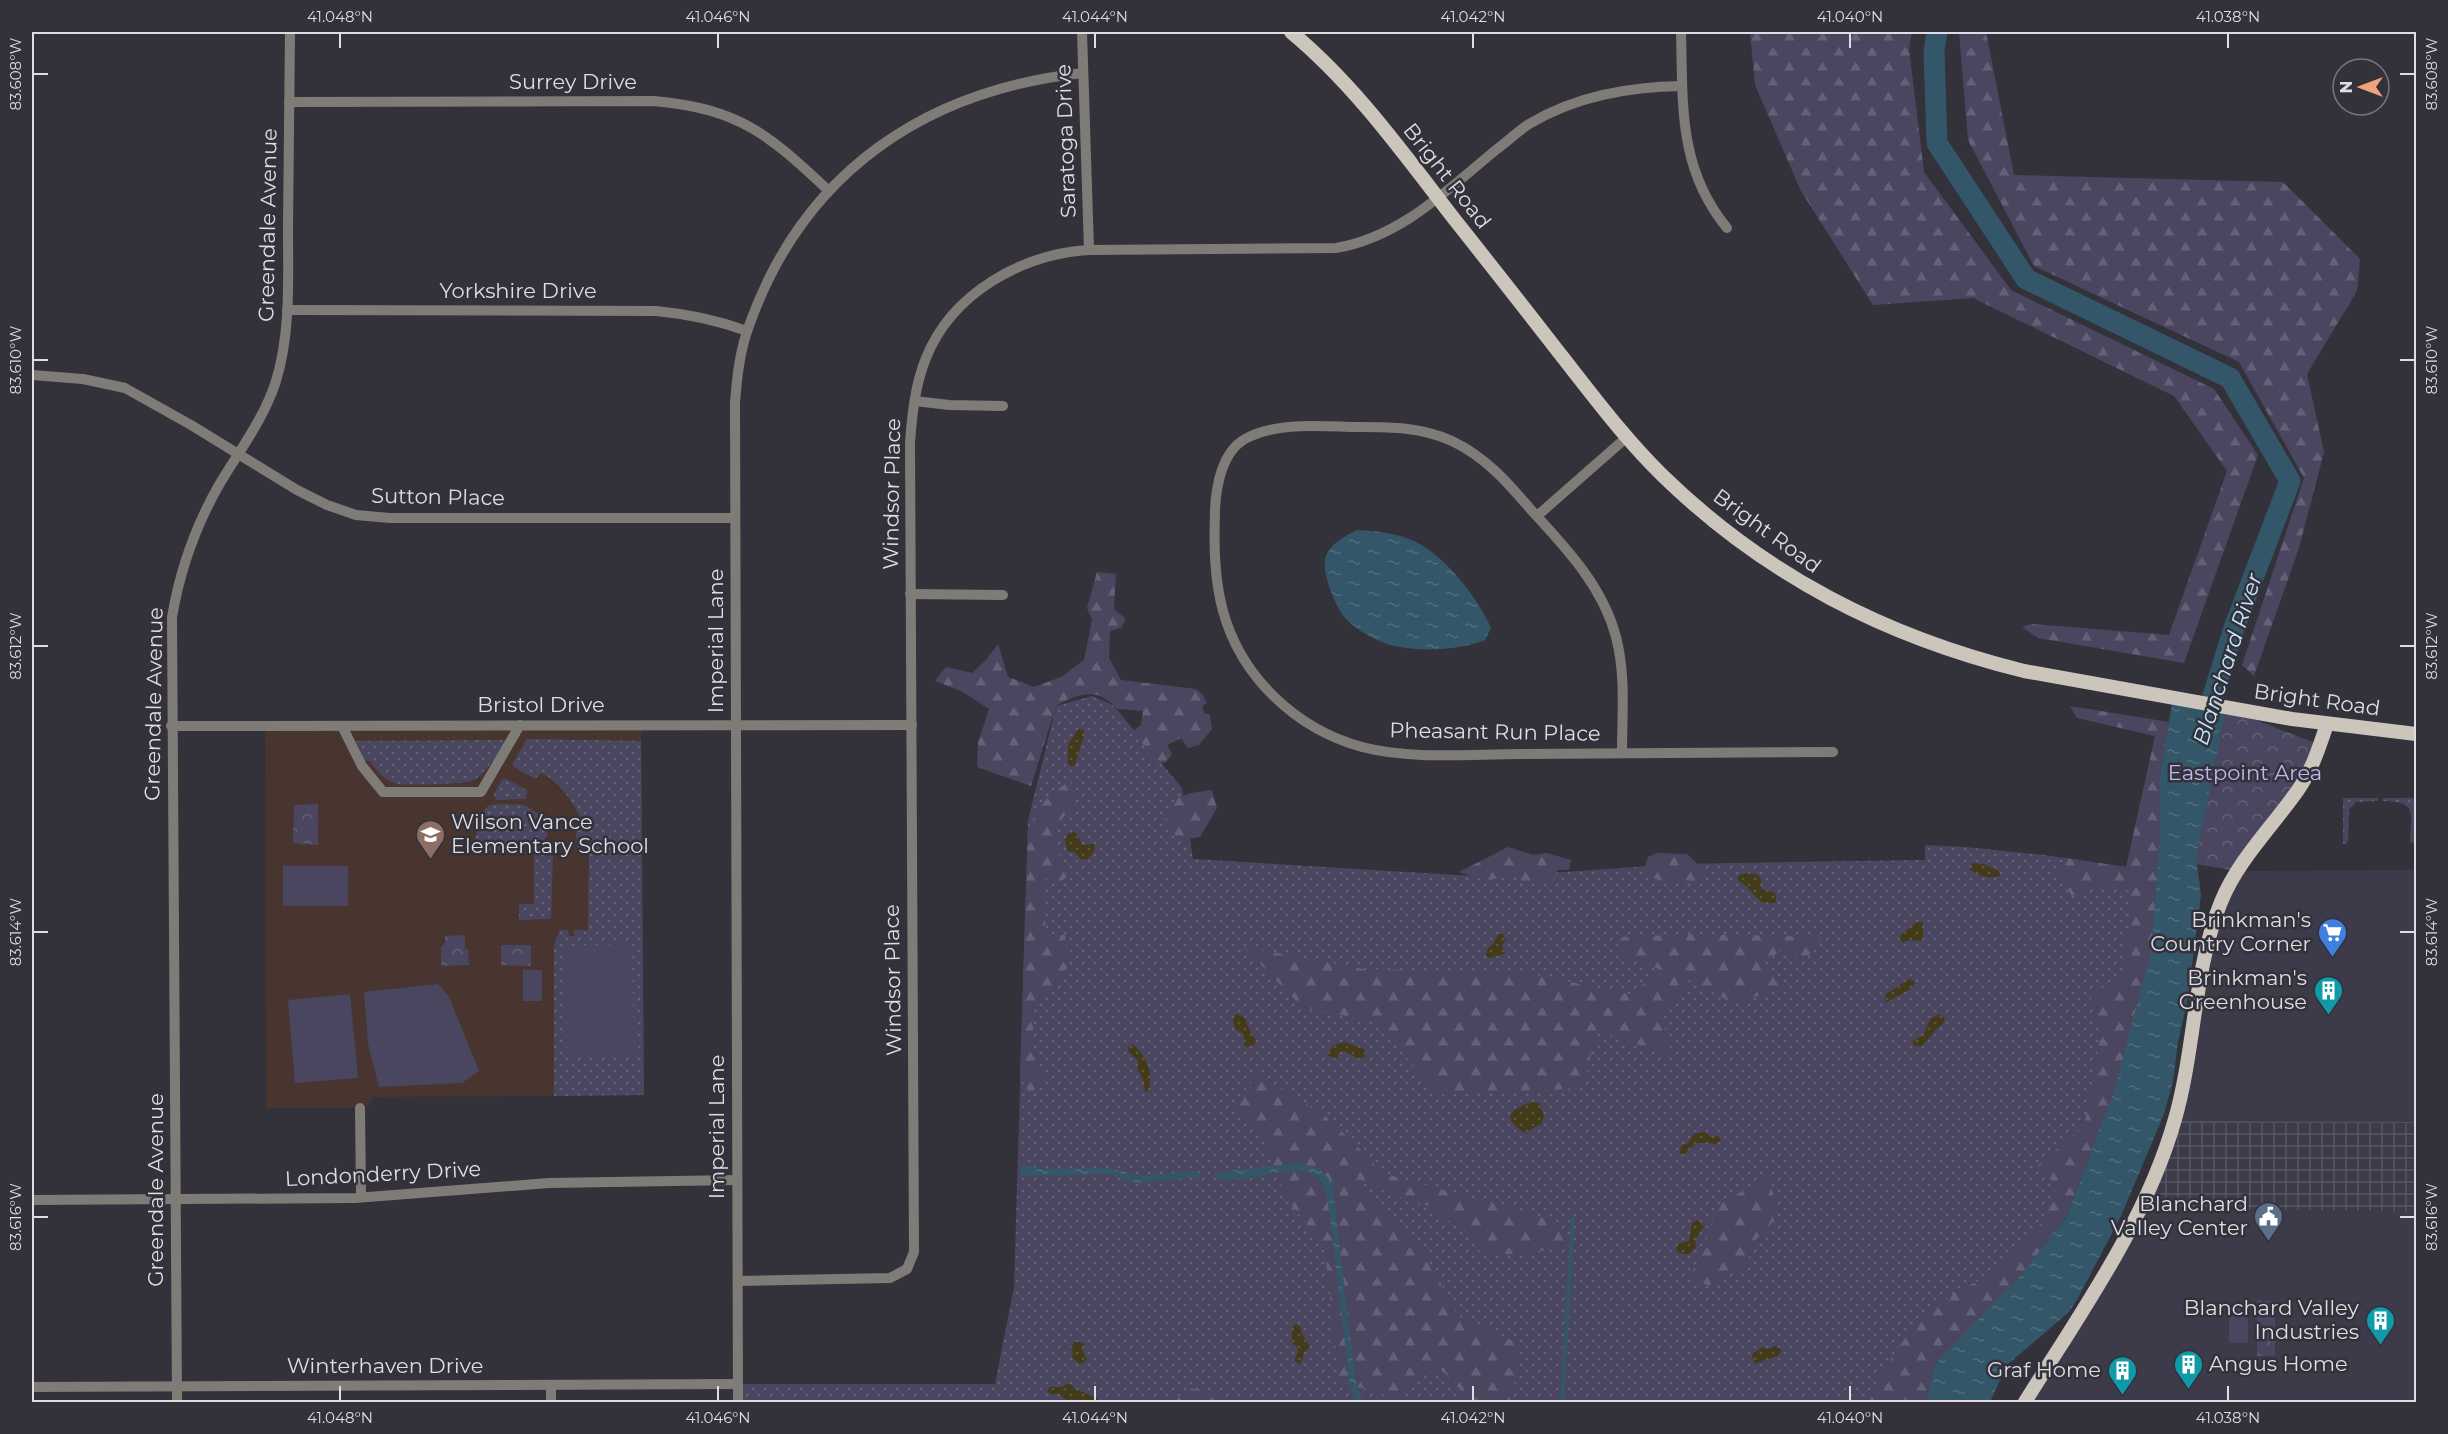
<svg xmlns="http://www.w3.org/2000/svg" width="2448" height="1434" font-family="Montserrat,sans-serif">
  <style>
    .built { fill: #3d3a49 }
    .industrial { fill: url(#industrial-grid) }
    .education { fill: #493530 }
    .grass { fill: url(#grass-dots) }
    .forest { fill: url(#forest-firs) }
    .sand { fill: url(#sand-dots) }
    .park { fill: url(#park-crowns) }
    .pitch { fill: #4b4660 }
    .water { fill: url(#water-ripples) }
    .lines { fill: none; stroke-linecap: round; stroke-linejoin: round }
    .stream { stroke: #335669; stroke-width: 4 }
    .river { stroke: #335669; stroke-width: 21 }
    .minor { stroke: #7f7c78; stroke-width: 10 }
    .major { stroke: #cbc5bc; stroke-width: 14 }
    .ticks { fill: none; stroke: #dedde4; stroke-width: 2 }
    .labels { text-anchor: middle; stroke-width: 5; stroke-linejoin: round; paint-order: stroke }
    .street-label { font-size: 21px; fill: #dedde4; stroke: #33323b }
    .park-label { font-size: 21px; fill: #c2b6ef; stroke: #33323b }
    .poi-label { font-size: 21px; fill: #dedde4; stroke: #33323b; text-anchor: end }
    .water-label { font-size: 22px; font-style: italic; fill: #c3e8fd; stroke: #33323b }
    .neatline { fill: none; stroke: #dedde4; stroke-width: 2 }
    .ticks-label { font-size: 15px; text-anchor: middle; fill: #dedde4 }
  </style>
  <defs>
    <pattern id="industrial-grid" width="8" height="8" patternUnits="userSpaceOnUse" patternTransform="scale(1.5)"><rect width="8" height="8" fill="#3d3a49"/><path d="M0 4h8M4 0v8" fill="none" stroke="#595663"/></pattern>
    <pattern id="grass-dots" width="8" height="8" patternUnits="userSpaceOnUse" patternTransform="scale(1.5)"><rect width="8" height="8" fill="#4b4660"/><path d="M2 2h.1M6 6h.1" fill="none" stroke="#646077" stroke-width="1.8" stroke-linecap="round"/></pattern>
    <pattern id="forest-firs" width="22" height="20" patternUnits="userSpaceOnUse" patternTransform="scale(1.5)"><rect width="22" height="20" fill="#4b4660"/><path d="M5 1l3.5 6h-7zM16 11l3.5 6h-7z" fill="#646077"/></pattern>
    <pattern id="sand-dots" width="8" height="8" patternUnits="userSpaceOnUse" patternTransform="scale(1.5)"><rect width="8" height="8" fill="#433a1a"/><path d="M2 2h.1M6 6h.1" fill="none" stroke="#5e563b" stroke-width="1.8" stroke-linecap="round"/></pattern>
    <pattern id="park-crowns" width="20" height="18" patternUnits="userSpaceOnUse" patternTransform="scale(1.5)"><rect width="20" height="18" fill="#4b4660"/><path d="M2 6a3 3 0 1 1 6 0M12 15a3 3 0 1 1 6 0" fill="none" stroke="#646077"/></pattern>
    <pattern id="water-ripples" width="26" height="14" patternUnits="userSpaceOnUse" patternTransform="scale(1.5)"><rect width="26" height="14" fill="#335669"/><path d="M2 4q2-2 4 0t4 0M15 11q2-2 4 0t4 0" fill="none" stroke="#506e7e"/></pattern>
  </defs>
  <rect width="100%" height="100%" fill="#33323b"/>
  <path class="built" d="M2416,870v532h-391l64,-101 76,-153 41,-191 31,-86z"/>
  <path class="industrial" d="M2175,1121l241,1v92l-25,-3 -146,-2 -107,2z"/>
  <path class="education" d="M641,724l3,371 -271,2 -5,9 -8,2h-94l-1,-382z"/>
  <g class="grass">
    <path d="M1092,696l21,9 69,83 11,71 297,18 187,-13 248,-4v-15l40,2 79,8 82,12h51l-24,170 -195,365h-1220v-18h257l19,-97 14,-466 28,-115z"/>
    <path d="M527,739l114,2 3,354 -90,1v-152l6,-14h8l1,6h6l-1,-6h14l1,-79 -11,-3 -3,-19 9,-6c-12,-20 -21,-40 -43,-50l-6,6 -21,-12 -1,-4z"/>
    <path d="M505,740c-2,9 -22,36 -31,40 -7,4 -68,6 -76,4 -13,-3 -21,-12 -28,-23h-5l-9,-20z"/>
    <path d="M506,779l22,12 -3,8 -29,1 -2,-6 8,-14z"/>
    <path d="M2343,798h35v3l-22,1 -7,8 -1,31 -2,3h-3z"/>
    <path d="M2383,798h33v46l-6,-2c1,-30 8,-40 -27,-41z"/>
    <path d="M524,805c13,6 20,15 24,29l-5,8 -63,11 -4,-2c-2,-10 2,-41 13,-45 10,-4 26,-1 35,-1z"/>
    <path d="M541,846l7,1 5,6 -2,66 -32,1v-16h15v-56z"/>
  </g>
  <g class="forest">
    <path d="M1750,32h162l-3,16 15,124 87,118 203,99 44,66 -74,208 -146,-25 -16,-11 10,-3 137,11 58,-164 -53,-75 -201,-98 -100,7 -72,-114 -46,-106z"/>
    <path d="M1959,32h27l28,143 269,7 77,77 -3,32 -50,83 17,78 -25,96 -45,128 -12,-11 62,-187 -65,-116 -205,-96 -66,-126z"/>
    <path d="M1097,572l19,2 -2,35 12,10 -5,9 -11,3 -1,27 12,22 75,9 7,6 4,8 -5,4 3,7 5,1 2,14 -13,16 -11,3 -7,-10 -14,7 5,9 -7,9 -12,-2 -19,-31 7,-5 2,-14 -26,-2c-18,-22 -39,-16 -61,-3l-25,80 -54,-19 1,-24 11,-34 -26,-17 -28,-11 11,-14 26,6 14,-13 12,-16 10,33 26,10 27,-10 23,-17 8,-40 -5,-12z"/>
    <path d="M2070,706l99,16 -9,53v77l-9,98 -36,139 -49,129 -45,57 -85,88 -10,39h-59l16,-31 28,-42 43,-36 40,-20 47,-50 16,-37 -20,-20 47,-40 16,-88 -11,-43 34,-18 8,-86 -31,-6 -28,11 -15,-24 9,-14 60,9 29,-131 -78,-18z"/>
    <path d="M1069,782l7,5v19c-31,20 -19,43 -9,71l-11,7 -13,-7 -1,25 5,32 18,1 2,33 -32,37 -3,36 11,35 -12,20 -11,-20 8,-247c12,-24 18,-33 41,-47z"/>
    <path d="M1212,790l5,18 -17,29 -21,3 -14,-20 10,-21 16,-6z"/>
    <path d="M1508,847l25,8 14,-2 24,7 -2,10h-12l-3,11h-31l-8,-4 -31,3 -25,-8z"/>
    <path d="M1657,853l30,1 19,18 -1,9 -42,1 -20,-9 5,-16z"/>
    <path d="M1694,934l126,3 -15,25 -23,-13 -17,14 20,25 -52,15 -44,-23 -25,37 3,38 -70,-25 -14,58 -146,7 -58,-72 -77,-16 -58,-60 119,22 168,5 98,20 35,-23 -50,-19 8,-15z"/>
    <path d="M1257,1074l67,41 33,31 25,27 174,48 15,24 -46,9h-43l-17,-21 -36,-27 -39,-12 -36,-18 42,50 30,29 32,61 64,29 -11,57h-39l-34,-36 -41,33 -58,-18 -14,-129 -9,-16 -30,-38 -24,-63 -27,-29z"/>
    <path d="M1769,1176c1,14 3,12 6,23 6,20 -10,33 -24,44l-3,22 -40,21 -18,-11 13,-23 12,-39 7,-10z"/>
    <path d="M1189,1388h1l33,8 -2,6h-50z"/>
  </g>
  <g class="sand">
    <path d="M1078,729l6,1v5l-9,30 -4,1 -3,-2v-19z"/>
    <path d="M1074,832l3,2 5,11 12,-1 1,6 -8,10 -6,-1 -7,-7 -7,-1 -2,-12 3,-5z"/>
    <path d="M1972,863l12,1 15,7 1,5c-13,3 -19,0 -30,-6z"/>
    <path d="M1748,873l10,2 3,4v10l13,3 2,4v6c-14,6 -20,-6 -28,-14 -4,-5 -8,-4 -11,-10l3,-3z"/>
    <path d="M1917,922h6v18c-6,2 -11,-1 -19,2l-5,-2 2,-5z"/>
    <path d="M1498,934h5l3,6 -4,5 3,9 -15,4 -4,-2 1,-6 7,-7z"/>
    <path d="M1909,979l6,3 -3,6 -27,15 1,-9z"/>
    <path d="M1236,1014c11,2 9,5 12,13 2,5 6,10 8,14l-2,4 -7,2 -3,-2v-11l-9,-5 -2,-10z"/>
    <path d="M1939,1014l6,4 -2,6c-10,6 -13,15 -21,22h-8l-2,-4 11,-7 7,-16z"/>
    <path d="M1345,1042l19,7 2,4 -2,4 -5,2 -15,-8 -6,3 -1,5 -10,-4 7,-10z"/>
    <path d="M1133,1045c14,11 20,27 16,46l-4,1 -2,-13 -6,-11 1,-7 -10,-10 1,-5z"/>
    <path d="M1533,1102l6,1 5,13 -2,7 -16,10c-26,-14 -16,-25 7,-31z"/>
    <path d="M1705,1132l6,5 7,-1 3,4 -5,4c-19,-2 -19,-4 -32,11l-4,-2 2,-8 5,-1 7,-10z"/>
    <path d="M1697,1220l7,6 -9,14 1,7 -8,8 -9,-2 -3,-4 2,-5 11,-3 3,-18z"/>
    <path d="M1296,1324l5,3v5l9,15 -6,6 -4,12 -6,-5 4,-8 -1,-5 -6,-5 2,-16z"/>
    <path d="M1076,1341l9,3 -3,5 5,11 -7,4 -8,-6 1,-6 -3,-5z"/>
    <path d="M1775,1346l5,2 1,4 -3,4 -24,8 -2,-10 11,-7 5,2z"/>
    <path d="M1070,1383l5,6 22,9 2,4c-11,1 -22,-4 -33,-2l-7,-6h-9l-3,-3 3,-4h11z"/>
  </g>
  <g class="park">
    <path d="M2226,708l94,37 -83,126 -59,-10z"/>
    <path d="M318,804v41l-25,-2 1,-38z"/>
    <path d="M465,935v14h3l1,16 -28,1v-19l4,-4v-7z"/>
    <path d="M501,945h30v21l-30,-1z"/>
    <rect x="2257" y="1301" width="18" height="55"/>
  </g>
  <g class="pitch">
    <rect x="283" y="866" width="65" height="40"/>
    <path d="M632,944l2,110 -67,1 -2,-109z"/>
    <rect x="523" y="970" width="19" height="31"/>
    <path d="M438,984l11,13 30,74 -17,12 -83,4 -11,-43 -4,-52z"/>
    <path d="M350,994l8,84 -63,5 -7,-83z"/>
    <rect x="2229" y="1305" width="19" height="38"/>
  </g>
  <g class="water">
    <path d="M1357,530c19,1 41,3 59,12 30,15 62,56 75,86l-6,12c-30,12 -82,14 -112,-2 -8,-4 -20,-12 -26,-18 -11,-11 -27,-50 -21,-64 5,-13 19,-20 31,-26z"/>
    <path d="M2173,698l53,10 -30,149 5,38 -14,108 -9,39 -5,39 -9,33 -43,102 -43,82 -9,14 -62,53 -17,37h-64l10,-39 85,-88 45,-57 49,-129 36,-137 9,-115v-62z"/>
    <path d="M1296,1163l23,5 13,14 20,170 4,30 7,20h-6l-7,-15 -20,-170c-2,-9 -2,-20 -5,-28 -11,-28 -46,-17 -68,-12 -13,3 -29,4 -42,1l-1,-5z"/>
    <path d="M1020,1165l24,4 64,-1 29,8 63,-5v6l-63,6 -29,-9 -88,2z"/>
  </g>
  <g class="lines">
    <path class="stream" d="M1562,1402l11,-183"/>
    <path class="river" d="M1937,32l-3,19 3,92 89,136 204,99 60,103 -56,147 -30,97"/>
    <g class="minor">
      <path d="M1082,32l7,218"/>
      <path d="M1681,32c2,72 -3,137 46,196"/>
      <path d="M289,102l365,-1c86,8 114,33 175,90"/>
      <path d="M287,310l369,1c32,3 61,9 91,20"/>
      <path d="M32,375l51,4 42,9 66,37 106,65 30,15 29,10 34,3h345"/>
      <path d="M915,401l34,4 54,1"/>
      <path d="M1537,516l90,-79"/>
      <path d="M910,594l93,1"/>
      <path d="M171,726l741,-1"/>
      <path d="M342,726l20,40 21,26h98l39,-67"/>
      <path d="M1622,753c0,-38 4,-78 -6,-116 -13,-50 -49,-88 -83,-125 -24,-28 -47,-55 -81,-71 -32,-15 -66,-14 -100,-14 -33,-1 -77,-5 -107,12 -23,13 -29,47 -30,71 -1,34 -1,68 8,101 18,66 73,118 139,136 50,13 107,7 159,7 104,0 208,-1 312,-2"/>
      <path d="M360,1108l1,89"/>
      <path d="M32,1200l323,-2 194,-15 188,-3"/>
      <path d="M738,1281l152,-3 17,-9 7,-17 -4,-809c2,-28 5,-58 16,-85 26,-65 96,-104 163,-108l247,-2c65,-11 112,-59 161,-99 11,-8 21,-18 32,-25 47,-28 99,-37 153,-38"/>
      <path d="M551,1385v17"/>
      <path d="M32,1387l706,-3"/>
      <path d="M177,1402l-5,-785c8,-47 23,-90 47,-132 20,-34 45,-66 57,-104 15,-49 12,-103 12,-153 1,-66 1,-131 2,-196"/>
      <path d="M738,1402l-3,-999c2,-27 5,-54 15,-80 55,-152 176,-233 333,-250"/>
    </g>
    <g class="major">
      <path d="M1291,32c64,53 113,122 164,188 34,43 68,86 102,130 34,43 67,88 106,126 103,100 223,161 361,195l268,48 124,15"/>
      <path d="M2025,1402c56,-90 121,-180 150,-283 20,-69 19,-152 46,-217 17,-42 51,-75 77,-112 14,-20 21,-42 29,-66"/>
    </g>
  </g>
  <path class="ticks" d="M340,33v15M718,33v15M1095,33v15M1473,33v15M1850,33v15M2228,33v15M33,74h15M2400,74h15M33,360h15M2400,360h15M33,646h15M2400,646h15M33,932h15M2400,932h15M33,1217h15M2400,1217h15M340,1386v15M718,1386v15M1095,1386v15M1473,1386v15M1850,1386v15M2228,1386v15"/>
  <defs>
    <symbol id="school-pin" viewBox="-11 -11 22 30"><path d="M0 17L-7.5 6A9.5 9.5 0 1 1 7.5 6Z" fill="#8d6e63" stroke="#33323b"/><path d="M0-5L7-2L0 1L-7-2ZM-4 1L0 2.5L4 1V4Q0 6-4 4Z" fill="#fff"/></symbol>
    <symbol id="supermarket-pin" viewBox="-11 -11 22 30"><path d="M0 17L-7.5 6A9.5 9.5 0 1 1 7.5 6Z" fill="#3f7fe0" stroke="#33323b"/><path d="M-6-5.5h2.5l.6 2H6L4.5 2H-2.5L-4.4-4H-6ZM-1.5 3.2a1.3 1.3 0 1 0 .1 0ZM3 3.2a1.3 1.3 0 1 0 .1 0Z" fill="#fff"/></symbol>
    <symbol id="building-pin" viewBox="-11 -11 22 30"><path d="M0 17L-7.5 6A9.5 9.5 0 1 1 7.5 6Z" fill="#0f9aa8" stroke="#33323b"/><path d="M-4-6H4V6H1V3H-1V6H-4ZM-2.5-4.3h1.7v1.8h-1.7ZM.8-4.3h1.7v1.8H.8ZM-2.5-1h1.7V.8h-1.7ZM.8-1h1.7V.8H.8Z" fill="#fff"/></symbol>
    <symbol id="civic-pin" viewBox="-11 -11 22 30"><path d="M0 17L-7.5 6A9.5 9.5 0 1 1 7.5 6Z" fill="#5c6f8a" stroke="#33323b"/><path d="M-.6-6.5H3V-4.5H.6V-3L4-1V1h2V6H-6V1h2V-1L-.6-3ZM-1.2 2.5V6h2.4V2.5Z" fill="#fff"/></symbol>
  </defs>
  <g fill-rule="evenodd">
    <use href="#school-pin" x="414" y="818" width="33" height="45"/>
    <use href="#supermarket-pin" x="2316" y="916" width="33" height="45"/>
    <use href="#building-pin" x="2312" y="974" width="33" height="45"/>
    <use href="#civic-pin" x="2252" y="1200" width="33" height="45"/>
    <use href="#building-pin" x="2364" y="1304" width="33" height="45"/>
    <use href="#building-pin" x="2172" y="1348" width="33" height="45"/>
    <use href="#building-pin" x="2106" y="1354" width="33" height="45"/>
  </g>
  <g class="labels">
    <g class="street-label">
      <text x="573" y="89">Surrey Drive</text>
      <text transform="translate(1066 141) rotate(-92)" y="7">Saratoga Drive</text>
      <text transform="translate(1447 176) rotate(52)" y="7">Bright Road</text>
      <text transform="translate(268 225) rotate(-89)" y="7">Greendale Avenue</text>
      <text x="518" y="298">Yorkshire Drive</text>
      <text transform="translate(892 494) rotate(-89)" y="7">Windsor Place</text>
      <text transform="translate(438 497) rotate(1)" y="7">Sutton Place</text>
      <text transform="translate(1767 531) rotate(36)" y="7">Bright Road</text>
      <text transform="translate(716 641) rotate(-90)" y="7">Imperial Lane</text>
      <text transform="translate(2317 700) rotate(8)" y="7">Bright Road</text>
      <text transform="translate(154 704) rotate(-89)" y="7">Greendale Avenue</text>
      <text x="541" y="712">Bristol Drive</text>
      <text transform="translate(1495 732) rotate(1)" y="7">Pheasant Run Place</text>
      <text transform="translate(893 980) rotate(-91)" y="7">Windsor Place</text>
      <text transform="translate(717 1127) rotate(-90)" y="7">Imperial Lane</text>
      <text transform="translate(383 1174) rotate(-3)" y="7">Londonderry Drive</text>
      <text transform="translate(156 1190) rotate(-90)" y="7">Greendale Avenue</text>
      <text x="385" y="1373">Winterhaven Drive</text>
    </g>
    <g class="park-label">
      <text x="2245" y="780">Eastpoint Area</text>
    </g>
    <g class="poi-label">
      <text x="451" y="829" text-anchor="start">Wilson Vance<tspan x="451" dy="24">Elementary School</tspan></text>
      <text x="2311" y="927">Brinkman's<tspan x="2311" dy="24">Country Corner</tspan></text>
      <text x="2307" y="985">Brinkman's<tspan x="2307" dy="24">Greenhouse</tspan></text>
      <text x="2248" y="1211">Blanchard<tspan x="2248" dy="24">Valley Center</tspan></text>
      <text x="2359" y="1315">Blanchard Valley<tspan x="2359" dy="24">Industries</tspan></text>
      <text x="2209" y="1371" text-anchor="start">Angus Home</text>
      <text x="2101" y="1377">Graf Home</text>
    </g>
    <g class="water-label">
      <text transform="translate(2227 659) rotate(-72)" y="8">Blanchard River</text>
    </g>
  </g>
  <rect width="2448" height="1434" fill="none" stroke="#33323b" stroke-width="66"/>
  <g transform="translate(2361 87) rotate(270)"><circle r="28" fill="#33323b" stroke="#77767f" stroke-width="1.5"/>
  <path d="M0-4.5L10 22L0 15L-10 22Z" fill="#f0a27a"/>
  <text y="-9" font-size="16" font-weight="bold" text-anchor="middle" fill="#dedde4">N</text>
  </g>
  <rect x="33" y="33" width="2382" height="1368" class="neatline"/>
  <g class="ticks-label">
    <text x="340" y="22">41.048°N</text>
    <text x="718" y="22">41.046°N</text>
    <text x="1095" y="22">41.044°N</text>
    <text x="1473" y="22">41.042°N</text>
    <text x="1850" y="22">41.040°N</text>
    <text x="2228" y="22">41.038°N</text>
    <text transform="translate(2432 74) rotate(-90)" y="5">83.608°W</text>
    <text transform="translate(16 74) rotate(-90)" y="5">83.608°W</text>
    <text transform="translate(2432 360) rotate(-90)" y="5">83.610°W</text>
    <text transform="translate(16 360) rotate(-90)" y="5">83.610°W</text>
    <text transform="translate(2432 646) rotate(-90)" y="5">83.612°W</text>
    <text transform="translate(16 646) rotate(-90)" y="5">83.612°W</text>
    <text transform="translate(2432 932) rotate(-90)" y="5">83.614°W</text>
    <text transform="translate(16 932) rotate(-90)" y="5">83.614°W</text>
    <text transform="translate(2432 1217) rotate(-90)" y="5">83.616°W</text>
    <text transform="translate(16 1217) rotate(-90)" y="5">83.616°W</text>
    <text x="340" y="1423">41.048°N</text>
    <text x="718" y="1423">41.046°N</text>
    <text x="1095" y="1423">41.044°N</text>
    <text x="1473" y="1423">41.042°N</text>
    <text x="1850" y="1423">41.040°N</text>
    <text x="2228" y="1423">41.038°N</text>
  </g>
</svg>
